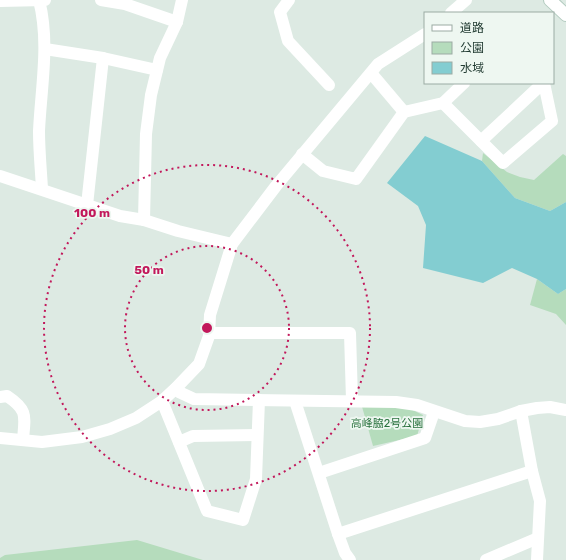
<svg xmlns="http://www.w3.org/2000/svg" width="566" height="560" font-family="Rubik,'Noto Sans JP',sans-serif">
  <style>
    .green { fill: #b5dcbc }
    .water { fill: #83cdd1 }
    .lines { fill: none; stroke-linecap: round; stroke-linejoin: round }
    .secondary-casing { stroke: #b1cabe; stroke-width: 14 }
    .street { stroke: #fff; stroke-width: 12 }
    .secondary { stroke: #fff; stroke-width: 12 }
    .ring { fill: none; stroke: #c2185b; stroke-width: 2; stroke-dasharray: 2 4 }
    .labels { text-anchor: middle; stroke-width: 3.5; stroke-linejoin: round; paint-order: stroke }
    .park-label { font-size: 11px; fill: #28713d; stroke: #eef7f1 }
    .centre { fill: #c2185b; stroke: #eef7f1; stroke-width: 2 }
    .ring-label { font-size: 12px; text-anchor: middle; font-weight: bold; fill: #c2185b; stroke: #eef7f1; stroke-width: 3.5; stroke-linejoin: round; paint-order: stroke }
  </style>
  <rect width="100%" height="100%" fill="#ddeae3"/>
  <g class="green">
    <path d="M483,153l24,19 13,5 14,3 29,-26 3,2v46l-16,9 -35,-13 -33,-37z"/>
    <path d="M537,279l21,15 8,-5v36l-10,-11 -26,-9z"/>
    <path d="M361,403l45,4 17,8 -6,21 -44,10z"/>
    <path d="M137,540l66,20h-203v-2l5,-3z"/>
  </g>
  <path class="water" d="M425,136l57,25 33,37 35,13 16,-9v87l-8,5 -21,-15 -25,-11 -29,15 -60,-15 3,-43 -8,-19 -31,-23z"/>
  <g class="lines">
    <defs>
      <path id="secondary" d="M550,0l16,15"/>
    </defs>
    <use href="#secondary" class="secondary-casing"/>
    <g class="street">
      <path d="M39,0c11,43 2,87 0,131 0,20 2,39 3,58"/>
      <path d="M101,0l24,4 52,18"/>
      <path d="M289,0l-9,12 8,29 41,44"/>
      <path d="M0,1l45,-1"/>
      <path d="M451,13l15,-13"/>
      <path d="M45,49l58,9 54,12"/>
      <path d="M371,73l33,39"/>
      <path d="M443,103l60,60 49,-42 -8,-38"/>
      <path d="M481,141l62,-58"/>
      <path d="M302,154l21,17 33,8 48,-67 39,-9 21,-20"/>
      <path d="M0,176l120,40 24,4 34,11 54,13"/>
      <path d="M87,205l16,-147"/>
      <path d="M144,220l2,-86 5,-39 9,-37 17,-36 5,-22"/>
      <path d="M209,333h141l2,67"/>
      <path d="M176,388l3,4 15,7 202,3 21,3 48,16 15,1 18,-3 23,-8 16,-3 13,-1 16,3"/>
      <path d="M0,397l7,-1c21,14 18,20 16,43"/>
      <path d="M162,401l45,110 36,9 13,-41 3,-79"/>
      <path d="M295,401l43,133 7,19 5,7"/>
      <path d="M521,411l11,60 8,30 -3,59"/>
      <path d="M0,438l42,4 40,-5 28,-8 26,-11 26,-17 14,-13 23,-24 10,-28 1,-21 22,-71 44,-58 102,-122 47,-30"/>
      <path d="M179,442l14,-6 64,-1"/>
      <path d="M319,473l106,-35 9,-26"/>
      <path d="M338,534l194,-63"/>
      <path d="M486,560l52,-22"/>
    </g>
    <use href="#secondary" class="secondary"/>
  </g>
  <g class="ring">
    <circle cx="207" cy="328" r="82"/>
    <circle cx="207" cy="328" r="163"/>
  </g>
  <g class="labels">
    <g class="park-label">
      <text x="387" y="427">高峰脇2号公園</text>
    </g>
  </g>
  <circle cx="207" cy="328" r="6" class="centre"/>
  <g class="ring-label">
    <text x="92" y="217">100 m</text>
    <text x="149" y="274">50 m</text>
  </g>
  <rect x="424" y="12" width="130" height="72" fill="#eef7f1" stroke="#9baba4"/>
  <rect x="432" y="25" width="20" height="6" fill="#ffffff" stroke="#9baba4"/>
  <text x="460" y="32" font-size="12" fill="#1f3930">道路</text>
  <rect x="432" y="42" width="20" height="12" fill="#b5dcbc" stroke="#9baba4"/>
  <text x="460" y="52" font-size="12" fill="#1f3930">公園</text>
  <rect x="432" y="62" width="20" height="12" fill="#83cdd1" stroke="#9baba4"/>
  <text x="460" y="72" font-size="12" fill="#1f3930">水域</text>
</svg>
